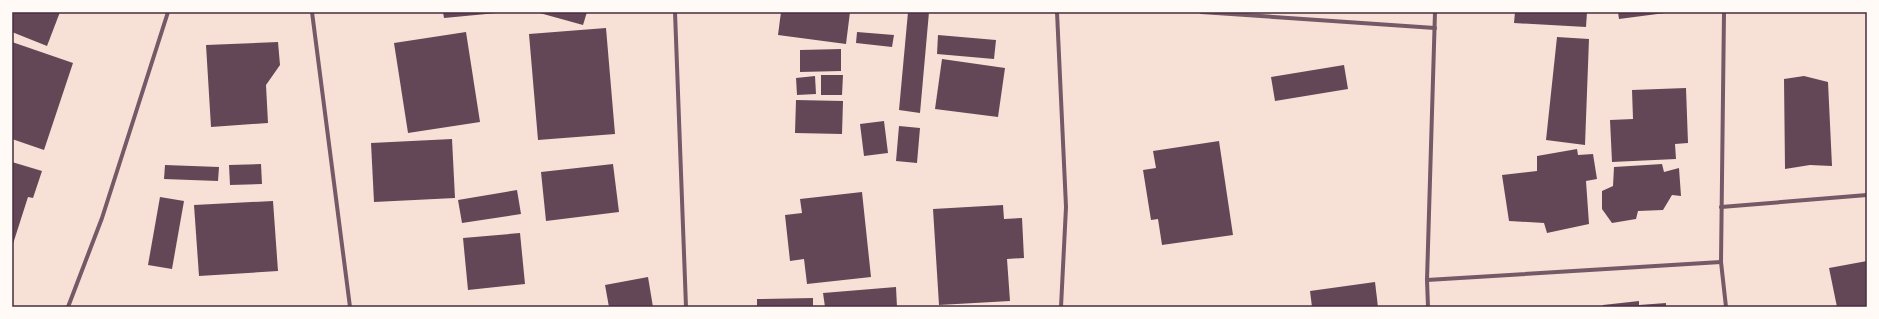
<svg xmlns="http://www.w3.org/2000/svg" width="1879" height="319" font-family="Barlow,sans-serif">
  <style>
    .building { fill: #644757 }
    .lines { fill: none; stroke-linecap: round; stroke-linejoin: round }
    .minor { stroke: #755966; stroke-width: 4 }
    .neatline { fill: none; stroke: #4a2c40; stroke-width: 1.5 }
  </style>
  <rect width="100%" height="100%" fill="#f7e1d7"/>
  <g class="building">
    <path d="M12,12h48l-13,34 -35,-14z"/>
    <path d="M443,12h54v1l-53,5z"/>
    <path d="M536,12h51l-4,13z"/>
    <path d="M781,12h69l-4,32 -68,-9z"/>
    <path d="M908,12h21l-9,101 -21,-3z"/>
    <path d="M1515,12h72l-1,15 -72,-4z"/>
    <path d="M1618,12h47v1l-46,6z"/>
    <path d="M606,28l9,106 -77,6 -9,-106z"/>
    <path d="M466,32l14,90 -72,11 -14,-90z"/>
    <path d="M857,32l37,3 -2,12 -36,-4z"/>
    <path d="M938,35l58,5 -2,19 -57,-5z"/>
    <path d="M1557,37l32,2 -4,106 -39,-5z"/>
    <path d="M12,42l61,21 -29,87 -32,-11z"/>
    <path d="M278,42l2,23 -14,20 2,38 -57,4 -5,-82z"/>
    <path d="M841,49v22l-41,1v-22z"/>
    <path d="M942,59l63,9 -7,49 -63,-8z"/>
    <path d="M1344,65l4,24 -73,12 -4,-24z"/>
    <path d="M821,75h22l-1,20h-21z"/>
    <path d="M815,76l1,18 -19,1 -1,-17z"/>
    <path d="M1804,76l24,6 4,84 -22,-1 -25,4 -1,-90z"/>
    <path d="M1686,88l2,55 -13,1 1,15 -64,3 -2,-42 23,-1 -1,-29z"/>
    <path d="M796,100l47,1 -1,33 -47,-1z"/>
    <path d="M884,121l4,32 -24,3 -4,-32z"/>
    <path d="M899,126l21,2 -3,35 -21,-2z"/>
    <path d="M452,139l3,59 -81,4 -3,-59z"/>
    <path d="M1219,141l14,94 -71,10 -4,-26 -7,1 -8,-50 13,-2 -3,-17z"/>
    <path d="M1577,149l1,6 15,-1 4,25 -11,2 3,43 -42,9 -3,-10 -35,-2 -7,-46 35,-4v-15z"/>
    <path d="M12,162l30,9 -9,27 -5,-1 -16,50z"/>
    <path d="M261,164l1,20 -32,1 -1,-20z"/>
    <path d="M613,164l6,48 -73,9 -5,-49z"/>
    <path d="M1662,164l2,8 15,-4 2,28 -9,-1 -9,15 -25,1 -2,8 -24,4 -10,-14v-18l11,-5 1,-19z"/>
    <path d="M165,165l54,2 -1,14 -54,-2z"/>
    <path d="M517,190l4,24 -59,9 -4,-23z"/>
    <path d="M862,192l9,85 -64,7 -3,-25 -14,2 -5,-46 17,-2 -2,-14z"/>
    <path d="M160,197l24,4 -12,68 -24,-4z"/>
    <path d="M273,201l5,70 -79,5 -5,-71z"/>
    <path d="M1003,205l1,14 18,-1 2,40 -17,1 3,42 -71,4 -6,-96z"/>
    <path d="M520,233l5,51 -57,6 -5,-52z"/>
    <path d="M1867,261v46h-30l-8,-39z"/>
    <path d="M648,277l5,30h-44l-4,-22z"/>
    <path d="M1375,282l3,25h-66l-2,-16z"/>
    <path d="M896,287l1,20h-72l-2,-14z"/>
    <path d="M813,298v9h-56v-8z"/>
    <path d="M1639,301v4l27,-2v4h-63v-2z"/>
  </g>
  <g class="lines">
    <g class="minor">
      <path d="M312,12l38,295"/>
      <path d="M675,12l11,295"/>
      <path d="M1057,12l9,195 -5,100"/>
      <path d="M1201,12l234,16"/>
      <path d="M1724,12l-3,250 5,45"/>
      <path d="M1721,207l146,-12"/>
      <path d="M1427,280l294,-18"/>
      <path d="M68,307l34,-89 66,-206"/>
      <path d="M1428,307l-1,-27 8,-268"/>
    </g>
  </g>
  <rect width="1879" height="319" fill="none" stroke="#fffaf5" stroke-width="26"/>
  <rect x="13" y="13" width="1853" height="293" class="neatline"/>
</svg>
